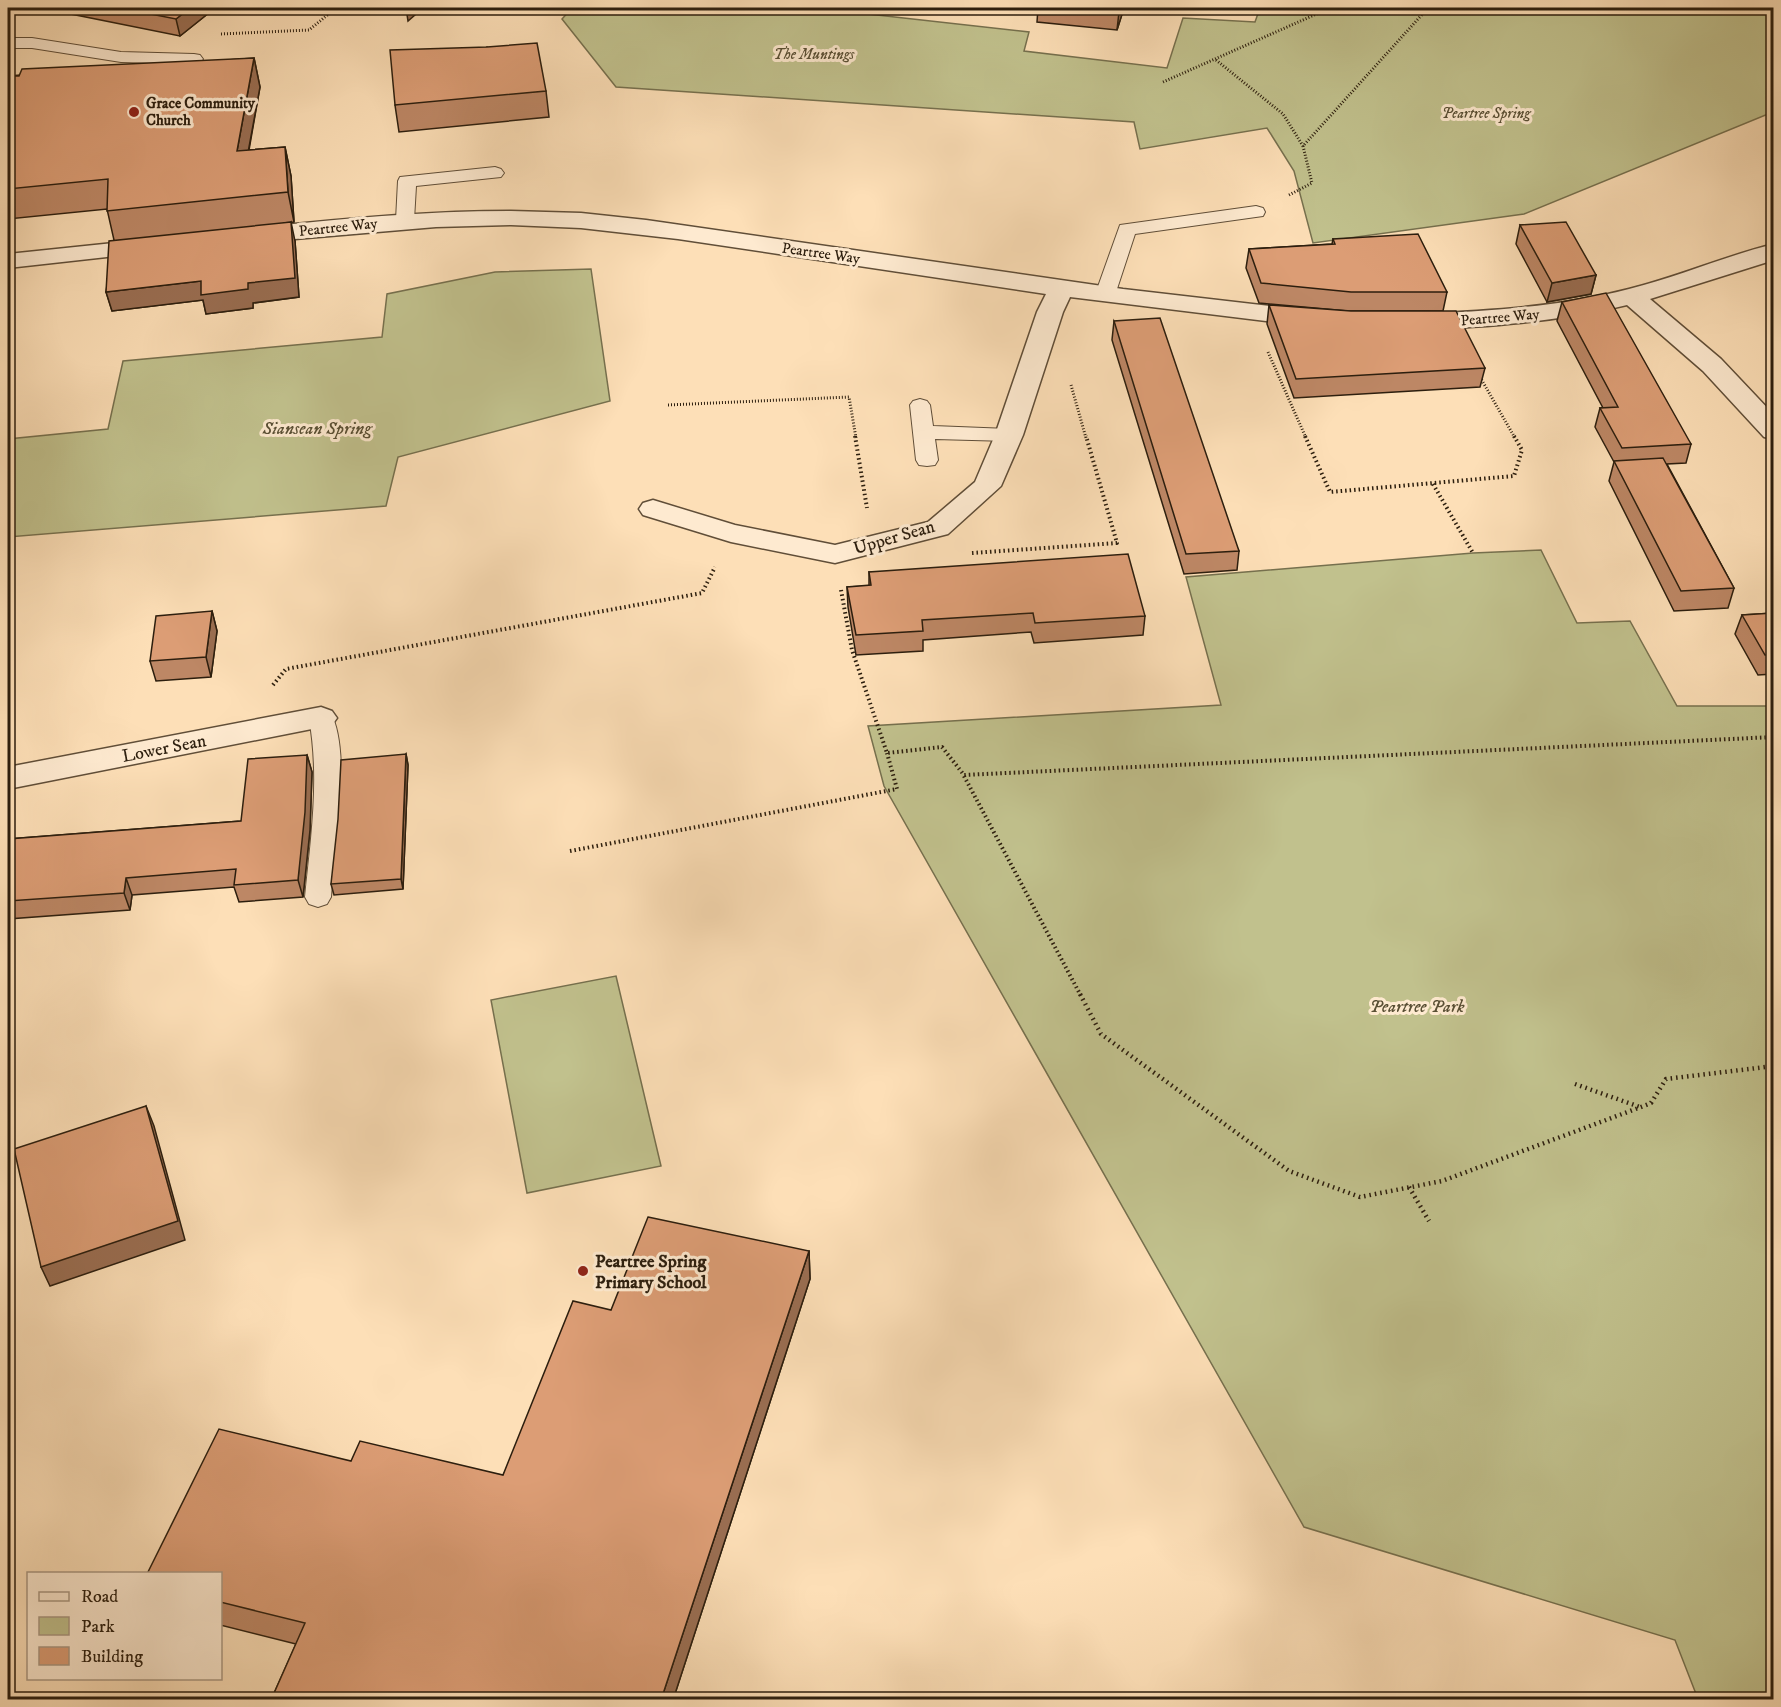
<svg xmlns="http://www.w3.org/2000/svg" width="1781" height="1707" font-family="'IM FELL DW Pica',serif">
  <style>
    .green { fill: #c1c18d; stroke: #76704e; stroke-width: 1.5 }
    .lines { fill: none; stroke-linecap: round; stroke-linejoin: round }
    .lane-casing { stroke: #604e38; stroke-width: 2 }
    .street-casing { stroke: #604e38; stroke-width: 3 }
    .path-far2 { stroke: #2c1e0e; stroke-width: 3; stroke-dasharray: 1 2; stroke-linecap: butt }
    .path-far1 { stroke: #2c1e0e; stroke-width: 4; stroke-dasharray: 1.5 3; stroke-linecap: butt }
    .path { stroke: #2c1e0e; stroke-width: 4.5; stroke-dasharray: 1.5 4; stroke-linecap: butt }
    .lane { fill: #feead0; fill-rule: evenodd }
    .street { fill: #feead0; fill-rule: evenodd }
    .wall { fill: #bd8765; stroke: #2c1e0e; stroke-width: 1.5 }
    .shaded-wall { fill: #9a6e52; stroke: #2c1e0e; stroke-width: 1.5 }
    .building { fill: #dc9d75; stroke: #2c1e0e; stroke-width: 1.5 }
    .poi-dot { fill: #8f2418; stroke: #feead0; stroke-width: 2 }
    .labels { text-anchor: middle; stroke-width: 6; stroke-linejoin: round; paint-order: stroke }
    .far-park-label { font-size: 15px; font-style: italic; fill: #594f34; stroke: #feead0 }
    .far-poi-label { font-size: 15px; font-weight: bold; fill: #2c1e0e; stroke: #feead0; text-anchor: start }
    .far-street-label { font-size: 15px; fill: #2c1e0e; stroke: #feead0 }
    .park-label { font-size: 18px; font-style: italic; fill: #594f34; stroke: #feead0 }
    .street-label { font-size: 18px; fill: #2c1e0e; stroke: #feead0 }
    .poi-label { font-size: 18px; font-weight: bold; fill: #2c1e0e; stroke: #feead0; text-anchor: start }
  </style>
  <rect width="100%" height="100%" fill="#fddfb7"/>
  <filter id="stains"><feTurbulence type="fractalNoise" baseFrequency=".00333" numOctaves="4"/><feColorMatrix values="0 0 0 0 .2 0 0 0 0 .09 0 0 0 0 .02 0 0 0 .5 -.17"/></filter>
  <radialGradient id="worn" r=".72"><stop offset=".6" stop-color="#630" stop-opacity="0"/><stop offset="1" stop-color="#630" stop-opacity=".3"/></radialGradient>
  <g class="green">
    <path d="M572,8h242l215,24 -5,19 143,17 16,-50 72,4 5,-14h513v104l-249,102 -211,29 -19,-72 -27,-43 -127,21 -6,-27 -518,-35 -54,-68z"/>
    <path d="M591,269l19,132 -212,56 -12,49 -378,31v-98l100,-10 15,-68 259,-24 5,-43 108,-22z"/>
    <path d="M1541,550l36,73 53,-2 47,85h96v993h-75l-23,-59 -371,-113 -420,-741 -16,-60 353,-21 -35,-128 287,-24z"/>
    <path d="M616,976l45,190 -134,27 -36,-193z"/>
  </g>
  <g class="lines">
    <defs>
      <g id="lane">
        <path d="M8,38h24l89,14 73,2 6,1 3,4 -3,4 -6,1 -73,-2 -89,-14h-24z"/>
        <path d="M495,167l6,2 3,4 -3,4 -85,9 -2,34 -2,4h-14l-2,-4 2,-39 2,-4z"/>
        <path d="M1256,206l7,2 2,4 -2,4 -128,18 -20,61 -3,4h-14l-3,-4 25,-70z"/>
        <path d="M920,399l7,2 3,4 3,21 76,3 7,2 4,4 -4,4 -7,2 -74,-2 3,21 -3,5 -8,1 -8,-1 -3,-5 -6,-55 3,-4z"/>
        <path d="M321,710l9,2c22,37 5,141 1,185l-4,7 -9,3 -9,-3 -4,-7c6,-60 15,-119 4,-179l3,-6z"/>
      </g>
      <g id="street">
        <path d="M511,211l70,2 65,7 477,69 191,22 9,3 4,5 -4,5 -9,3 -244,-30 -7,15 -40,123 -22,51 -53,48 -113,29 -104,-21 -88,-27 -4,-6 4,-6 10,-3 82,25 100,20 93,-23 47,-40 20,-47 42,-123 9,-18 -368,-55 -97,-11 -70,-3 -75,2 -188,16 -9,-2 -3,-5 3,-5 9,-2c88,-10 175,-18 263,-18z"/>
        <path d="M152,239l9,2 3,5 -3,5 -153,17v-14z"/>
        <path d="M1774,244v16l-124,39 71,60 53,56v24l-10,-2 -61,-66 -76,-66c-70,17 -140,22 -211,25l-9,-3 -4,-5 4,-5 9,-3c72,-3 144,-7 213,-25 49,-12 96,-33 145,-45z"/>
        <path d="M321,707l11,4 5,7 -5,7 -324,64v-22z"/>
      </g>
    </defs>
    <use href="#lane" class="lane-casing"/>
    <use href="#street" class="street-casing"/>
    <g class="path-far2">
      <path d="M221,34l88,-4 27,-22"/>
      <path d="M1216,60l67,54 20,32"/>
      <path d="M1163,82l167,-74"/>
      <path d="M1289,195l23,-12 -9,-37 125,-138"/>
      <path d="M1268,352l38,86"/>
      <path d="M1480,377l35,61"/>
      <path d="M1071,385l15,53"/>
      <path d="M668,405l181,-8 7,41"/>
    </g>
    <g class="path-far1">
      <path d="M855,436l12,72"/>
      <path d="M1305,436l25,56 184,-16 8,-26 -8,-14"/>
      <path d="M1433,484l40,69"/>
      <path d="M972,553l145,-10 -31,-107"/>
      <path d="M841,590l11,60 35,103 55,-6 22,28 810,-38"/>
      <path d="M273,685l13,-16 416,-76 13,-26"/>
      <path d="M964,776l117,220"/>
      <path d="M570,851l327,-62 -10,-36"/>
    </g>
    <g class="path">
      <path d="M1080,994l21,40 188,137 71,26 82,-16 199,-74 10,-4 15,-24 108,-13"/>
      <path d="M1575,1084l65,23"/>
      <path d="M1409,1187l20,34"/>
    </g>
    <use href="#lane" class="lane"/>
    <use href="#street" class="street"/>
  </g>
  <g class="wall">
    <path d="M50,8h165l-35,28 -129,-26z"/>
    <path d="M1038,8h86l-7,22 -80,-8z"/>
    <path d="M487,47l59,44 3,26 -150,15 -4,-27z"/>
    <path d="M254,58l6,29 -11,63 36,-3 6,29 3,46 -10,1 11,18 4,56 -46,6v5l-47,6 -3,-14 -91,11 -6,-19 8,-52 -7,-31 -99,10v-143z"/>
    <path d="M1520,225l76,50 -5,19 -44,8 -31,-58z"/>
    <path d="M1333,239l114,53 -4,19h-95l-89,-8 -13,-35 3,-19 83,-5z"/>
    <path d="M1562,302l129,142 -5,19 -19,1 67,124 -6,20 -54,3 -65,-130 5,-19 -19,-35 5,-19h3l-46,-87z"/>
    <path d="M1269,305l216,63 -5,19 -186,11 -27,-74z"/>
    <path d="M1114,321l125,230 -2,19 -53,4 -72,-234z"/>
    <path d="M869,572l276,44 -2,19 -109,8 -3,-11 -108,8v11l-67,4 -8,-48 -1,-20 22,-1z"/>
    <path d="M212,611l5,20 -6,46 -55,4 -6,-20z"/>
    <path d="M1773,613v61l-15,1 -23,-41 7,-19z"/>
    <path d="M406,754l2,11 -5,124 -69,6 -3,-11z"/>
    <path d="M307,755l5,17 -2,58 -7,67 -64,5 -5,-15 -102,8 -2,15 -122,9v3v-83l233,-18z"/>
    <path d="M809,1251l1,28 -137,421h-402l25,-56 -76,-19v-51l131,-113 152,14 108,-165z"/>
  </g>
  <g class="shaded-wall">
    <path d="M190,8h25l-35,28 -4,-17z"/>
    <path d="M406,8h17l-15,13z"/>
    <path d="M1120,8h4l-7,22 2,-18z"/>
    <path d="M254,58l6,29 -17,93 -6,-29z"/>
    <path d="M285,147l6,29 3,46 -6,-30z"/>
    <path d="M291,222l4,19 4,56 -46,6v5l-47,6 -3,-14 -91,11 -6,-19 95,-11 47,2z"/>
    <path d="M1596,275l-5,19 -44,8 5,-19z"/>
    <path d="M8,284l6,19 -6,31z"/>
    <path d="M212,611l5,20 -6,46 -5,-20z"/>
    <path d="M406,754l2,11 -5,124 -2,-10z"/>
    <path d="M307,755l5,17 -2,58 -7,67 -5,-17z"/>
    <path d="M126,878l6,17 -2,15 -6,-17z"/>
    <path d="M146,1106l8,20 31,114 -135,46 -9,-19z"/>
    <path d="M809,1251l1,28 -137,421h-12z"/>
  </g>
  <g class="building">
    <path d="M120,8h70l-14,11z"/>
    <path d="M1075,8h45l-1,4z"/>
    <path d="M537,43l9,48 -151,14 -5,-55 97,-3z"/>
    <path d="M254,58l-17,93 48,-4 3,45 -181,19 1,-32 -100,10v-113h11l3,-7z"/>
    <path d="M291,222l4,56 -47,5v6l-47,6v-14l-95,11 3,-51z"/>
    <path d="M1566,222l30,53 -44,8 -32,-58z"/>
    <path d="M1418,234l29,58h-96l-90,-9 -12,-34 86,-5 -2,-5z"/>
    <path d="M1606,293l85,151 -69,4 -22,-40 18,-1 -56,-105z"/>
    <path d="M1269,305l82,6h105l29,57 -189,11z"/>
    <path d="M1160,318l79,233 -53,3 -72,-233z"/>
    <path d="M1663,458l71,130 -53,3 -67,-130z"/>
    <path d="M1128,554l17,62 -110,7 -2,-10 -111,7 1,11 -67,4 -9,-48 24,-2 -2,-13z"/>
    <path d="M212,611l-6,46 -56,4 6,-45z"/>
    <path d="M1773,613v42h-8l-23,-40z"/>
    <path d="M406,754l-5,125 -70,5 7,-65 3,-59z"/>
    <path d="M307,755l-2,57 -7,68 -64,5 2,-16 -110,9 -2,15 -116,8v-62l233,-18 7,-62z"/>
    <path d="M146,1106l32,115 -137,46 -27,-118z"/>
    <path d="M648,1217l161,34 -148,449h-390l34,-77 -85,-21v-28h-73l72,-145 132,32 9,-20 143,34 70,-174 38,9z"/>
  </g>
  <g class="poi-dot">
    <circle cx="134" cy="112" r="6"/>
    <circle cx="583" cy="1271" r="6"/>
  </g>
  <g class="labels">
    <g class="far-park-label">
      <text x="814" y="59">The Muntings</text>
      <text x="1486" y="118">Peartree Spring</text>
    </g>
    <g class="far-poi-label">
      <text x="146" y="108">Grace Community<tspan x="146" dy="17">Church</tspan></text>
    </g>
    <g class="far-street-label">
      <text transform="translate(338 227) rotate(-6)" y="5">Peartree Way</text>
      <text transform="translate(821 253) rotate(8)" y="5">Peartree Way</text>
      <text transform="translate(1500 317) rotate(-5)" y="5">Peartree Way</text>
    </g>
    <g class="park-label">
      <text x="317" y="434">Siansean Spring</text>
      <text x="1417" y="1012">Peartree Park</text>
    </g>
    <g class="street-label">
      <text transform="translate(894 537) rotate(-16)" y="6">Upper Sean</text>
      <text transform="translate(164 748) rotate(-11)" y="6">Lower Sean</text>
    </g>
    <g class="poi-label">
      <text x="595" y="1267">Peartree Spring<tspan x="595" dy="21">Primary School</tspan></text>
    </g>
  </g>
  <rect width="1781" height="1707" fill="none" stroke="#fddfb7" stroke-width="30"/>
  <rect x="9" y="9" width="1763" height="1689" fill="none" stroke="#2c1e0e" stroke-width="3"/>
  <rect x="15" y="15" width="1751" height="1677" fill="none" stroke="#2c1e0e" stroke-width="1.5"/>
  <rect x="27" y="1572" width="195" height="108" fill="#feead0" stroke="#aa9882" stroke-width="1.5"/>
  <rect x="39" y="1592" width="30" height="9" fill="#feead0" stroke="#aa9882" stroke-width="1.5"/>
  <text x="81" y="1602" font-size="18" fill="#2c1e0e">Road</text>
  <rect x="39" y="1617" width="30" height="18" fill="#c1c18d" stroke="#aa9882" stroke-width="1.5"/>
  <text x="81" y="1632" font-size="18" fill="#2c1e0e">Park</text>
  <rect x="39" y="1647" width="30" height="18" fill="#dc9d75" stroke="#aa9882" stroke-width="1.5"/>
  <text x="81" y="1662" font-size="18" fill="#2c1e0e">Building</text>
  <rect width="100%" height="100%" filter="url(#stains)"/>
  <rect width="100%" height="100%" fill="url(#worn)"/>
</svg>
